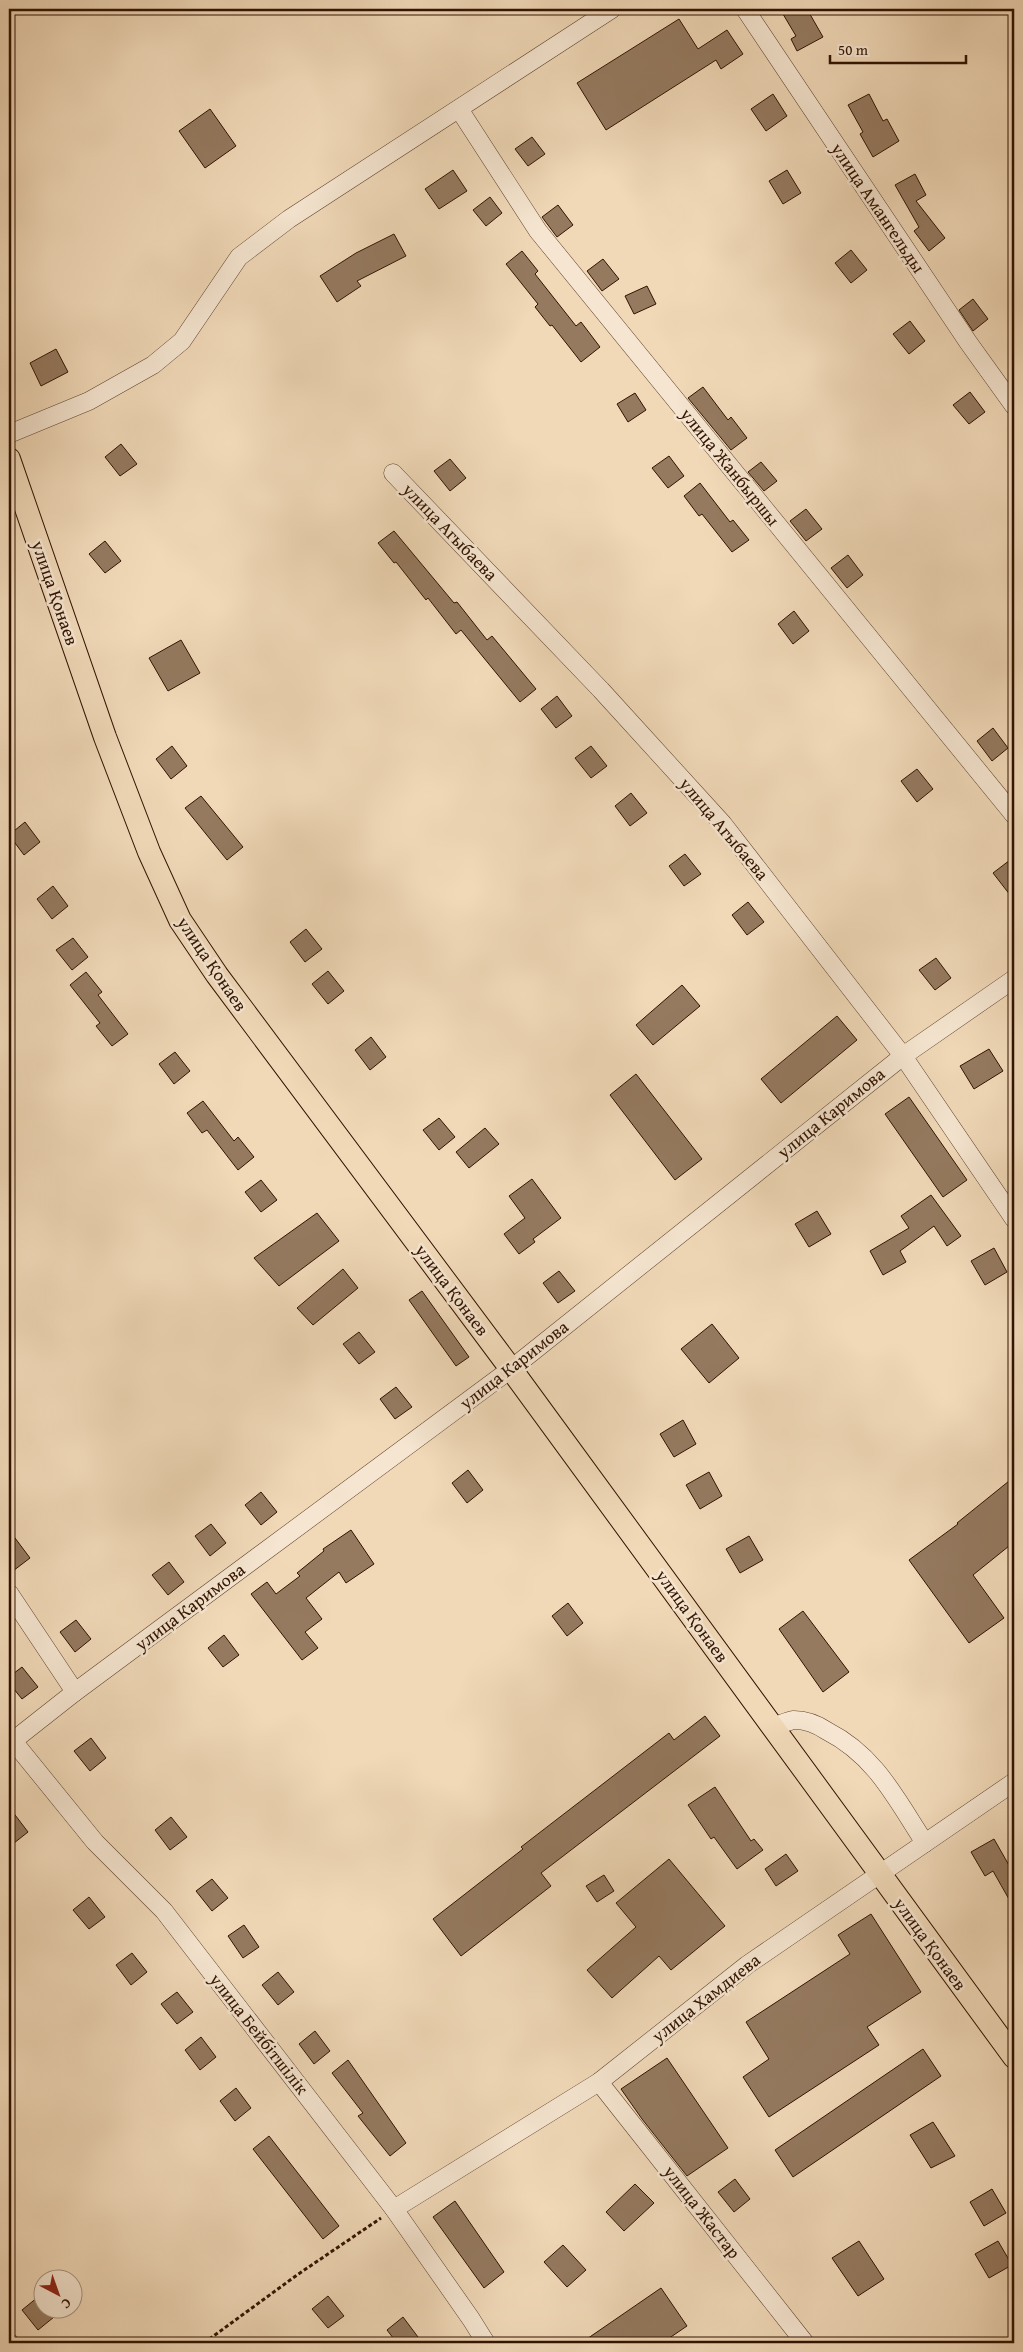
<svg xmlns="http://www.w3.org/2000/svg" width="1023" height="2352" font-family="'Gentium Book Plus',serif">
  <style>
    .building { fill: #957a60; stroke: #311300 }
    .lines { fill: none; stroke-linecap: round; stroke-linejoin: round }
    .minor-casing { stroke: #61442e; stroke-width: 19 }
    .major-casing { stroke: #311300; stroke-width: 24 }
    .path { stroke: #311300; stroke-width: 3; stroke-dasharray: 4 2.5; stroke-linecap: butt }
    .minor { stroke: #f6e6d1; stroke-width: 18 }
    .major { stroke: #f1d9b8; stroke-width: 22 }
    .labels { text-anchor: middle; stroke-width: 5; stroke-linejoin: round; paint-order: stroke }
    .street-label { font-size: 18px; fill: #311300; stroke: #f6e6d1 }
  </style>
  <rect width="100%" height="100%" fill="#f1d9b8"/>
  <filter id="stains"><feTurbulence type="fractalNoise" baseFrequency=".004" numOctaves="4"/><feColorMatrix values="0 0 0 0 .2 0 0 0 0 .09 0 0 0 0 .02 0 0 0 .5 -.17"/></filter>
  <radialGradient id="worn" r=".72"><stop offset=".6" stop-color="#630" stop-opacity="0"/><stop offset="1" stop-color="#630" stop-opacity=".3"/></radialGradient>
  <g class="building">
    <path d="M780,9h27l16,28 -26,14 -6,-12 5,-3z"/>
    <path d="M679,19l19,30 29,-19 16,24 -22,15 -5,-9 -110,70 -29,-47z"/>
    <path d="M773,94l14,22 -21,15 -15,-22z"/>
    <path d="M869,94l14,27 4,-2 12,22 -26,16 -13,-23 3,-2 -15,-27z"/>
    <path d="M210,109l26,37 -31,22 -26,-37z"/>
    <path d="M532,137l13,17 -17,12 -13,-17z"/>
    <path d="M453,170l14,21 -28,18 -14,-20z"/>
    <path d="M787,170l14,23 -18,11 -14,-23z"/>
    <path d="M915,174l11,21 -10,6 29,37 -16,13 -15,-20 5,-4 -24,-42z"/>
    <path d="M490,197l12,16 -16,13 -13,-16z"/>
    <path d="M558,205l15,20 -16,12 -15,-20z"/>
    <path d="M394,234l12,22 -49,25 4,5 -24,16 -17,-26 36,-23z"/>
    <path d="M851,250l16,20 -16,13 -16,-20z"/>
    <path d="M522,251l16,20 -3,3 41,52 5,-4 19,25 -19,15 -29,-37 -2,1 -15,-19 3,-3 -32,-40z"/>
    <path d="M603,259l16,20 -17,12 -15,-20z"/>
    <path d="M647,286l9,18 -22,10 -9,-18z"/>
    <path d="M973,299l15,20 -15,12 -14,-21z"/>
    <path d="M910,321l15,20 -16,13 -16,-20z"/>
    <path d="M56,349l12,23 -27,14 -11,-23z"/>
    <path d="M703,387l25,33 3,-3 16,21 -16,12 -43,-52z"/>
    <path d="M970,392l15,20 -16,12 -16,-19z"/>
    <path d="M635,393l11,17 -18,12 -11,-18z"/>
    <path d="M121,444l16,20 -17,12 -15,-19z"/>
    <path d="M669,456l15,20 -16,12 -16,-20z"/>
    <path d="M450,459l16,19 -16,13 -16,-20z"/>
    <path d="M761,462l16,19 -13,10 -16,-19z"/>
    <path d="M700,483l30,39 3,-2 16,20 -17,12 -30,-38 -3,2 -15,-20z"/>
    <path d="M806,509l16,20 -16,12 -16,-20z"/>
    <path d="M394,531l60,72 3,-1 30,38 5,-4 44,53 -16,13 -59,-72 -5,4 -28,-36 -2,2 -30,-38 -2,1 -16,-20z"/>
    <path d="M105,541l16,20 -16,12 -16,-19z"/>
    <path d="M848,555l15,20 -16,13 -16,-20z"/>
    <path d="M794,611l15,20 -16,13 -15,-20z"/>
    <path d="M181,640l19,33 -32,18 -19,-33z"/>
    <path d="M557,696l15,20 -16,12 -15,-19z"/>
    <path d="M993,728l15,20 -16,13 -15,-20z"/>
    <path d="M172,746l15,20 -16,13 -15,-20z"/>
    <path d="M591,746l16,20 -16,12 -16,-20z"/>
    <path d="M917,769l16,20 -16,13 -16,-21z"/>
    <path d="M631,793l16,20 -17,13 -15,-20z"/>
    <path d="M201,796l42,51 -16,13 -42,-52z"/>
    <path d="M25,822l15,20 -16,13 -15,-20z"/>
    <path d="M685,854l16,20 -17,12 -15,-20z"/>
    <path d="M1014,857v43l-21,-27z"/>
    <path d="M53,886l15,20 -16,13 -15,-20z"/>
    <path d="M748,902l16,20 -17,13 -15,-20z"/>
    <path d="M306,929l16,20 -17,13 -15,-20z"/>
    <path d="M73,938l15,19 -16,13 -16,-20z"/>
    <path d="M936,958l15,20 -16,12 -16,-20z"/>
    <path d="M328,971l16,20 -16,13 -16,-20z"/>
    <path d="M86,972l16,20 -4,3 30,39 -16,12 -16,-20 4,-3 -30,-38z"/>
    <path d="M682,985l18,21 -47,39 -17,-20z"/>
    <path d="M837,1016l20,24 -76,63 -20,-24z"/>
    <path d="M371,1037l15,20 -16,13 -15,-20z"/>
    <path d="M989,1049l14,22 -29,18 -14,-23z"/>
    <path d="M175,1052l15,19 -16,13 -15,-20z"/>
    <path d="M636,1074l66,85 -27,21 -65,-85z"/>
    <path d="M909,1097l58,83 -24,17 -58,-83z"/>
    <path d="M203,1101l31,40 4,-4 16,20 -16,13 -31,-40 -5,3 -15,-20z"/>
    <path d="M439,1118l16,19 -16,13 -16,-20z"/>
    <path d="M485,1128l14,16 -30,24 -13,-16z"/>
    <path d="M532,1179l29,39 -28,21 2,3 -16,12 -15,-20 21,-16 -16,-22z"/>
    <path d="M261,1180l16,20 -16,12 -16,-20z"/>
    <path d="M931,1195l30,41 -14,10 -13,-20 -34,25 6,11 -23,13 -13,-24 39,-23 -8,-12z"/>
    <path d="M817,1211l14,23 -22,13 -14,-23z"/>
    <path d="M317,1213l22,28 -60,45 -25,-28z"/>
    <path d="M994,1248l13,24 -22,13 -14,-24z"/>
    <path d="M343,1269l15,19 -45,37 -16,-17z"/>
    <path d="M559,1271l16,20 -17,12 -15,-20z"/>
    <path d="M422,1291l47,66 -13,9 -47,-66z"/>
    <path d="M712,1324l27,34 -30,25 -28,-34z"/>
    <path d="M359,1332l16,20 -16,12 -16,-20z"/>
    <path d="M396,1387l16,20 -17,12 -15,-20z"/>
    <path d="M683,1420l13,24 -22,13 -14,-23z"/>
    <path d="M468,1470l15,20 -16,13 -15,-20z"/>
    <path d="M709,1472l13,24 -22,13 -14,-24z"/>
    <path d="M1014,1477v65l-41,33 31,43 -35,25 -60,-83 49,-36 -1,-1z"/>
    <path d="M261,1492l16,20 -16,13 -16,-20z"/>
    <path d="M211,1524l15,19 -16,13 -15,-20z"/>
    <path d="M9,1530l21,28 -21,16z"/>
    <path d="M351,1530l23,34 -28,19 -7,-11 -33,26 16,21 -17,13 13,16 -16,12 -51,-66 16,-12 9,12 24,-18 -3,-3 27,-22 -1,-2z"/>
    <path d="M749,1536l14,24 -23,13 -14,-24z"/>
    <path d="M169,1562l15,20 -16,13 -16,-20z"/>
    <path d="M568,1603l15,20 -16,13 -15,-20z"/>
    <path d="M803,1611l46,61 -26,20 -44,-63z"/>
    <path d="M76,1620l15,19 -16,13 -15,-20z"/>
    <path d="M224,1635l15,20 -16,12 -15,-19z"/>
    <path d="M22,1667l16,20 -16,12 -13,-16v-6z"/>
    <path d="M705,1716l15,20 -179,137 10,13 -90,70 -28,-37 90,-70 -2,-2 148,-114 5,7z"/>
    <path d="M91,1738l15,20 -16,13 -16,-20z"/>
    <path d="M715,1787l36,54 3,-2 9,11 -26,19 -23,-32 -3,2 -23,-34z"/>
    <path d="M9,1807l19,25 -19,15z"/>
    <path d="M171,1817l16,20 -17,13 -15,-20z"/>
    <path d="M994,1839l20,35v34l-21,-37 -8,5 -14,-24z"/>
    <path d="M786,1854l12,17 -22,15 -11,-17z"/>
    <path d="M669,1859l56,67 -54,44 -12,-14 -47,42 -25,-28 49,-43 -20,-24z"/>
    <path d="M604,1875l10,16 -17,11 -11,-16z"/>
    <path d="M212,1879l16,19 -16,13 -16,-20z"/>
    <path d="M89,1897l16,20 -16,12 -16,-19z"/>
    <path d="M871,1914l50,78 -54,35 12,18 -110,72 -26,-40 26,-18 -23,-37 104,-68 -12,-19z"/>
    <path d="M244,1925l15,22 -16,11 -15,-22z"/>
    <path d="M132,1953l15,19 -16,13 -15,-20z"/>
    <path d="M278,1972l16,20 -16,13 -16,-20z"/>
    <path d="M177,1992l16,20 -16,12 -16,-20z"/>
    <path d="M315,2031l15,20 -16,13 -15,-20z"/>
    <path d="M201,2037l15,20 -16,13 -15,-20z"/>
    <path d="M923,2049l18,27 -148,101 -18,-27z"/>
    <path d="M667,2058l61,90 -41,28 -45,-57 -21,-30z"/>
    <path d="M348,2060l58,83 -16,13 -32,-40 5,-3 -31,-40z"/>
    <path d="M236,2088l15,20 -16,13 -15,-20z"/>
    <path d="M933,2122l22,34 -24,12 -21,-33z"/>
    <path d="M269,2136l70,90 -16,13 -70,-90z"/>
    <path d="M735,2179l15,20 -16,13 -16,-20z"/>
    <path d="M635,2184l19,19 -30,28 -18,-19z"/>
    <path d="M992,2189l14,24 -22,13 -14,-24z"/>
    <path d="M455,2201l49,71 -20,16 -51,-71z"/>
    <path d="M859,2241l25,38 -26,17 -26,-38z"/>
    <path d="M998,2241l14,24 -23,13 -14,-24z"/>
    <path d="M563,2245l23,25 -19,17 -23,-25z"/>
    <path d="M661,2288l26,38 -25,17h-81z"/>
    <path d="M328,2296l16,20 -16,12 -16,-19z"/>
    <path d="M38,2297l4,5v8h6l6,7 -16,13 -16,-20z"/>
    <path d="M403,2317l15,20 -7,6h-14l-10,-13z"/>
  </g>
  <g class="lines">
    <defs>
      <g id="minor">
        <path d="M745,9l223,333 46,64"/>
        <path d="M459,109l79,122 476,584"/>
        <path d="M9,434l80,-33 64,-36 29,-24 57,-84 50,-38 323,-210"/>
        <path d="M393,473l208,217 122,134 180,232 111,163"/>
        <path d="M9,1593l66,99"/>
        <path d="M772,1727c7,-2 15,-6 22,-7 12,0 24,5 33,11 49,25 69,68 98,112"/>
        <path d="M13,1741l82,101 69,69 230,298 77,110 15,24"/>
        <path d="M9,1744l66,-52 436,-323 392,-313 111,-77"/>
        <path d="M599,2082l206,261"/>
        <path d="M394,2209l205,-127 148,-117 267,-183"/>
        <path d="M9,2342l1,1"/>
      </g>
      <path id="major" d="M9,459l96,278 44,115 31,68 37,55 294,394 503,688"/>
    </defs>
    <use href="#minor" class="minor-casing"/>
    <use href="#major" class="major-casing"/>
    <path class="path" d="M204,2343l93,-68 84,-57"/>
    <use href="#minor" class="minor"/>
    <use href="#major" class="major"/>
  </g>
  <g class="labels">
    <g class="street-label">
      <text transform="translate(878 208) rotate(56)" y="6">улица Амангельды</text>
      <text transform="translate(730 467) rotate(51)" y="6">улица Жанбыршы</text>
      <text transform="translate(450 532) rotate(46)" y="6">улица Агыбаева</text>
      <text transform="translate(55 593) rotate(71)" y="6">улица Қонаев</text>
      <text transform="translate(724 829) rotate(50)" y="6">улица Агыбаева</text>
      <text transform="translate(212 964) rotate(56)" y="6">улица Қонаев</text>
      <text transform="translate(831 1113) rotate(-39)" y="6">улица Каримова</text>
      <text transform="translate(452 1290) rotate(53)" y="6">улица Қонаев</text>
      <text transform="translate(514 1365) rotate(-38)" y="6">улица Каримова</text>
      <text transform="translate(190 1607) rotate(-37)" y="6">улица Каримова</text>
      <text transform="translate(692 1616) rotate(54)" y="6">улица Қонаев</text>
      <text transform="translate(930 1944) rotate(54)" y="6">улица Қонаев</text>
      <text transform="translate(706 1998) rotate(-38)" y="6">улица Хамдиева</text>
      <text transform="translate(259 2034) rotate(52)" y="6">улица Бейбітшілік</text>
      <text transform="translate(702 2212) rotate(52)" y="6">улица Жастар</text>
    </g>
  </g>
  <rect width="1023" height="2352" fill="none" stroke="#f1d9b8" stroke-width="30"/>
  <rect x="10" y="10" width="1003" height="2332" fill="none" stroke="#311300" stroke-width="2.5"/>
  <rect x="15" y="15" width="993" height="2322" fill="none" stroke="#311300"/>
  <g transform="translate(58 2294) rotate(139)"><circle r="24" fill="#f6e6d1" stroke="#a7927d"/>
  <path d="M0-4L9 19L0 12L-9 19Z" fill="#8f2418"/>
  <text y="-8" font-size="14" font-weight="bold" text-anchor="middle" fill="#311300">С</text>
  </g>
  <path d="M830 55v8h136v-8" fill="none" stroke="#311300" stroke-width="2.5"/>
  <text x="838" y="55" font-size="15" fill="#311300" stroke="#f6e6d1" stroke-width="4" paint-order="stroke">50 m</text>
  <rect width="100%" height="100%" filter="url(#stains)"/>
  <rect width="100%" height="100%" fill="url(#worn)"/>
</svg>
